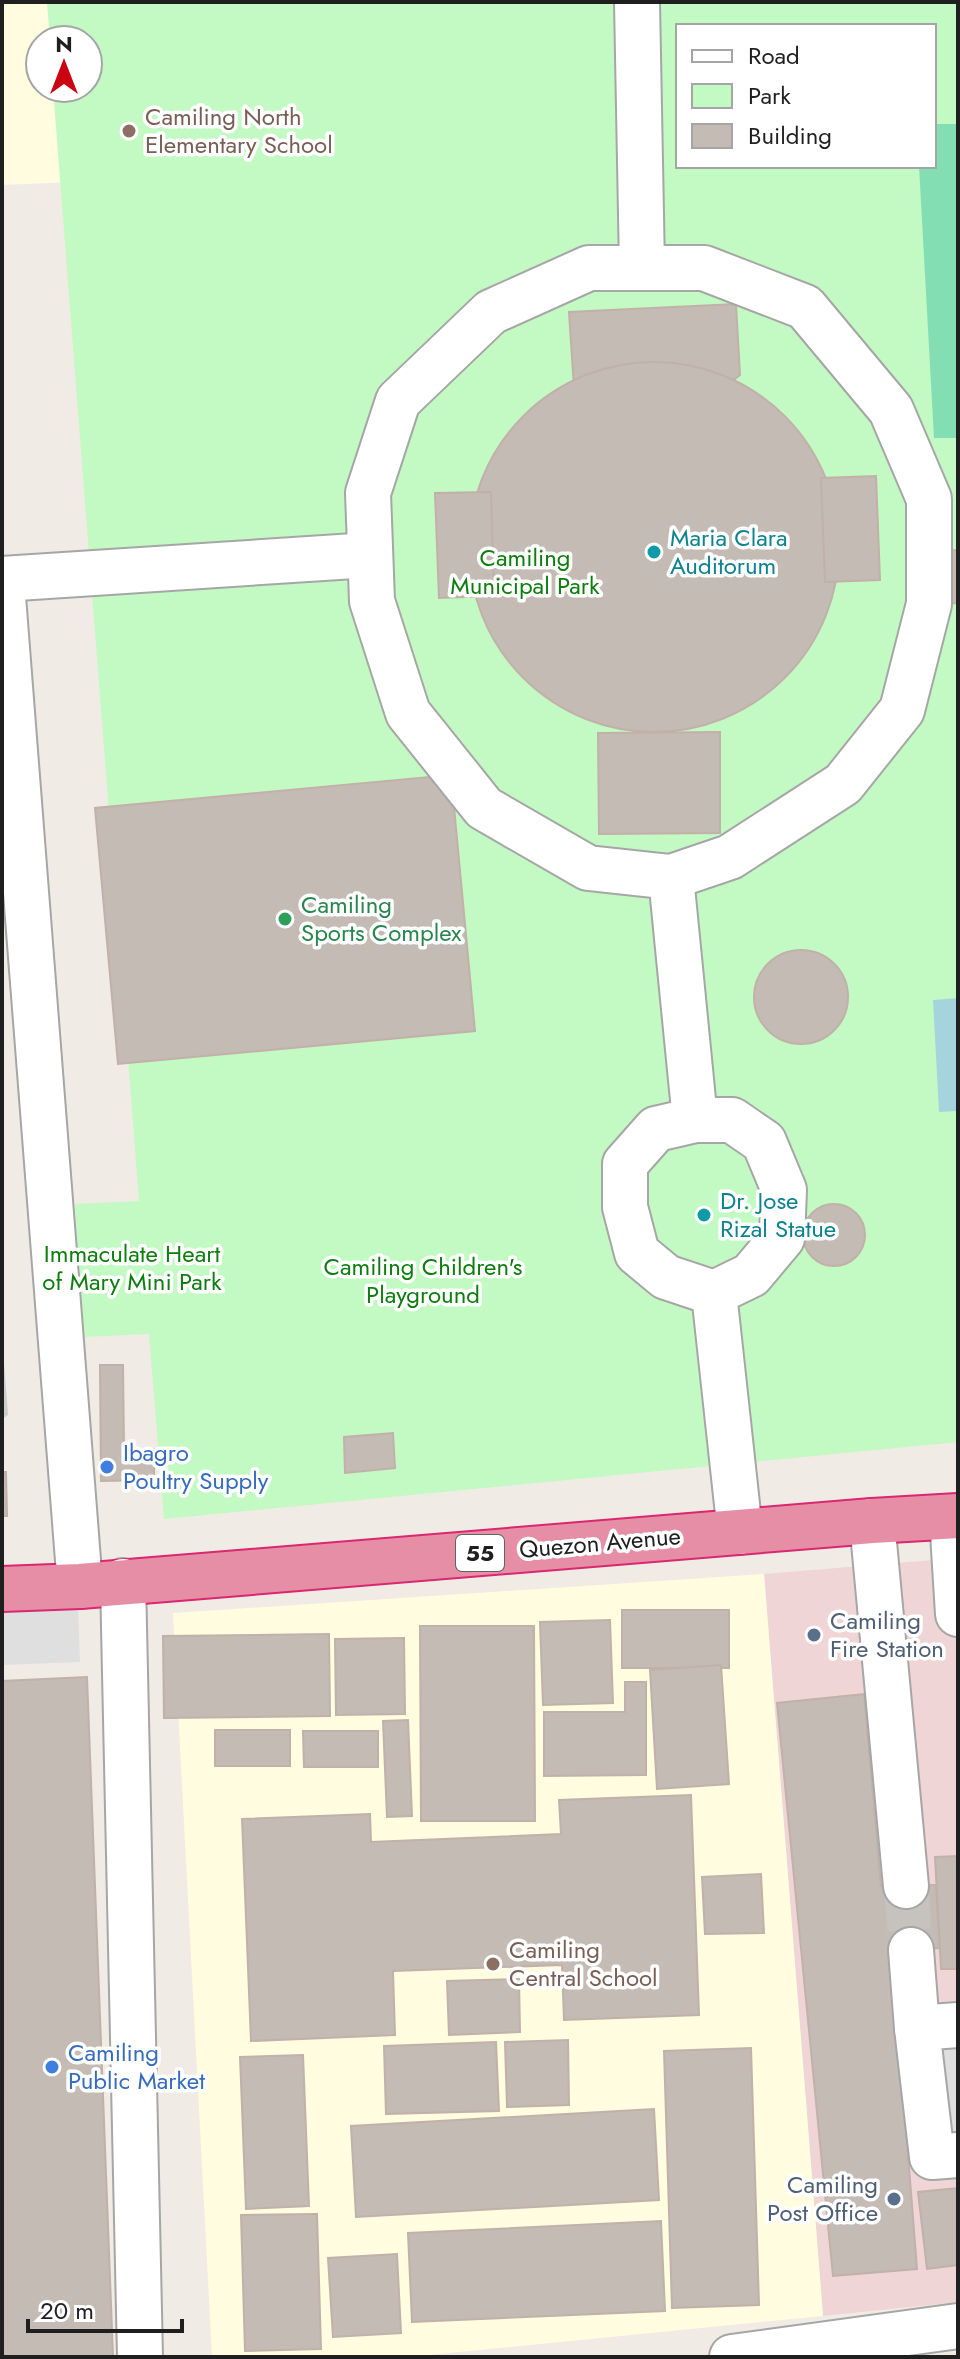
<svg xmlns="http://www.w3.org/2000/svg" width="960" height="2359" font-family="Jost,sans-serif">
  <style>
    .commercial { fill: #f0d5d6 }
    .education { fill: #fffcdf; fill-rule: evenodd }
    .religious { fill: #cdcdcd }
    .park { fill: #c3f9c3; fill-rule: evenodd }
    .pitch { fill: #84deb4 }
    .parking { fill: #dfdfdf }
    .water { fill: #a6d4dd }
    .building { fill: #c4bbb5; stroke: #c1b1a8; stroke-width: 2 }
    .lines { fill: none; stroke-linecap: round; stroke-linejoin: round }
    .minor-tunnel { stroke: #c6c2bd; stroke-width: 44; stroke-dasharray: 44 22; stroke-linecap: butt }
    .minor-casing { stroke: #a6a6a6; stroke-width: 48 }
    .highway-casing { stroke: #d92771; stroke-width: 48 }
    .minor { stroke: #fff; stroke-width: 44 }
    .highway { stroke: #e68ea5; stroke-width: 44 }
    .education-dot { fill: #8d6e63; stroke: #fff; stroke-width: 3 }
    .culture-dot { fill: #0f9aa8; stroke: #fff; stroke-width: 3 }
    .leisure-dot { fill: #2e9e5b; stroke: #fff; stroke-width: 3 }
    .shop-dot { fill: #3f7fe0; stroke: #fff; stroke-width: 3 }
    .service-dot { fill: #5c6f8a; stroke: #fff; stroke-width: 3 }
    .labels { text-anchor: middle; stroke-width: 7; stroke-linejoin: round; paint-order: stroke }
    .shield { fill: #fff; stroke: #626262; stroke-width: 2 }
    .shield-label { font-size: 22px; font-weight: bold; fill: #1f1f1f }
    .education-label { font-size: 24px; fill: #785e54; stroke: #fff; text-anchor: start }
    .culture-label { font-size: 24px; fill: #0d838f; stroke: #fff; text-anchor: start }
    .park-label { font-size: 24px; fill: #0d7d0e; stroke: #fff }
    .leisure-label { font-size: 24px; fill: #27864d; stroke: #fff; text-anchor: start }
    .shop-label { font-size: 24px; fill: #366cbe; stroke: #fff; text-anchor: start }
    .street-label { font-size: 24px; fill: #1f1f1f; stroke: #fff }
    .service-label { font-size: 24px; fill: #4e5e75; stroke: #fff; text-anchor: start }
  </style>
  <rect width="100%" height="100%" fill="#f0ebe5"/>
  <path class="commercial" d="M958,1558v744l-135,14 -59,-742z"/>
  <g class="education">
    <path d="M2,2h246l11,172 -257,11zM40,40h48v48h-48z"/>
    <path d="M764,1574l59,742 -414,41h-197l-39,-744z"/>
  </g>
  <path class="religious" d="M2,1336l6,79 -6,4z"/>
  <path class="park" d="M47,2h911v1440l-794,77 -15,-185 -67,3 -7,-133 64,-3 -86,-1113h35v-48h-38zM678,26h256v140h-256z"/>
  <path class="pitch" d="M934,124h24v314h-24l-15,-272h15z"/>
  <g class="parking">
    <path d="M78,1608l2,54 -78,3v-54z"/>
    <path d="M958,2039v103l-16,1 -8,-102z"/>
  </g>
  <path class="water" d="M958,998v113l-19,1 -6,-112z"/>
  <g class="building">
    <path d="M736,304l4,71 -31,24 -101,5 -34,-16 -5,-76z"/>
    <circle cx="654" cy="547" r="185"/>
    <path d="M876,476l4,104 -55,2 -4,-104z"/>
    <path d="M491,492l3,104 -55,2 -4,-105z"/>
    <path d="M958,550v53l-16,1 -2,-53z"/>
    <path d="M720,732v101l-121,1 -1,-101z"/>
    <path d="M451,775l24,256 -357,33 -23,-256z"/>
    <circle cx="801" cy="997" r="47"/>
    <circle cx="834" cy="1235" r="31"/>
    <path d="M100,1365h23l1,85 30,-1v31l-53,1z"/>
    <path d="M393,1433l2,35 -50,5 -1,-36z"/>
    <path d="M2,1472h4l1,44h-5z"/>
    <rect x="622" y="1610" width="107" height="58"/>
    <path d="M610,1620l3,83 -70,2 -3,-83z"/>
    <path d="M420,1626h114l1,195h-114z"/>
    <path d="M329,1634l1,82 -166,2 -1,-82z"/>
    <path d="M404,1638l1,76 -69,1 -1,-76z"/>
    <path d="M721,1665l8,119 -72,5 -7,-119z"/>
    <path d="M87,1677l26,680h-111v-676z"/>
    <path d="M625,1682h21v93l-102,1v-64h81z"/>
    <path d="M864,1694l17,192 55,-1 4,63 -48,3 25,318 -84,7 -56,-573z"/>
    <path d="M408,1720l4,96 -25,1 -4,-96z"/>
    <rect x="215" y="1730" width="75" height="36"/>
    <path d="M303,1731h75v36h-74z"/>
    <path d="M691,1795l8,220 -135,5 -2,-55 -169,6 2,64 -144,6 -9,-222 128,-5 1,28 190,-8 -2,-34z"/>
    <path d="M958,1856v113h-17l-6,-112z"/>
    <path d="M761,1874l3,59 -59,1 -3,-57z"/>
    <path d="M519,1979l1,53 -71,3 -2,-54z"/>
    <path d="M568,2040l1,65 -62,2 -2,-65z"/>
    <path d="M496,2042l3,69 -113,3 -2,-68z"/>
    <path d="M751,2048l8,257 -87,3 -8,-257z"/>
    <path d="M303,2055l6,151 -63,3 -6,-152z"/>
    <path d="M654,2109l5,91 -303,17 -5,-91z"/>
    <path d="M958,2188v77l-31,4 -9,-77z"/>
    <path d="M317,2214l4,135 -76,2 -4,-136z"/>
    <path d="M661,2221l4,90 -253,11 -4,-89z"/>
    <path d="M397,2254l4,79 -68,4 -5,-79z"/>
  </g>
  <g class="lines">
    <path class="minor-tunnel" d="M906,1886l5,64"/>
    <defs>
      <g id="minor">
        <path d="M637,2l5,266"/>
        <path d="M2,579l368,-24"/>
        <path d="M2,584l78,1002"/>
        <path d="M671,877l-83,-9 -104,-60 -76,-95 -36,-112 -4,-108 30,-92 93,-89 98,-44h115l101,39 86,103 38,89v105l-27,106 -59,74 -113,73 -59,20 24,243"/>
        <path d="M714,1293l-48,-16 -29,-24 -12,-46v-43l31,-35 39,-9h37l32,22 20,48 -2,48 -31,37 -37,18 26,239"/>
        <path d="M952,1517l6,97"/>
        <path d="M872,1521l34,365"/>
        <path d="M123,1581l17,776"/>
        <path d="M911,1950l6,78"/>
        <path d="M958,2025l-41,3 15,129 26,-2"/>
        <path d="M732,2357l226,-31"/>
      </g>
      <path id="highway" d="M2,1589l78,-3 792,-65 86,-5"/>
    </defs>
    <use href="#minor" class="minor-casing"/>
    <use href="#highway" class="highway-casing"/>
    <use href="#minor" class="minor"/>
    <use href="#highway" class="highway"/>
  </g>
  <g class="education-dot">
    <circle cx="129" cy="131" r="8"/>
    <circle cx="493" cy="1964" r="8"/>
  </g>
  <g class="culture-dot">
    <circle cx="654" cy="552" r="8"/>
    <circle cx="704" cy="1215" r="8"/>
  </g>
  <circle class="leisure-dot" cx="285" cy="919" r="8"/>
  <g class="shop-dot">
    <circle cx="107" cy="1467" r="8"/>
    <circle cx="52" cy="2067" r="8"/>
  </g>
  <g class="service-dot">
    <circle cx="814" cy="1635" r="8"/>
    <circle cx="894" cy="2199" r="8"/>
  </g>
  <g class="labels">
    <rect class="shield" x="456" y="1535" width="48" height="36" rx="6"/>
    <g class="shield-label">
      <text x="480" y="1561">55</text>
    </g>
    <g class="education-label">
      <text x="145" y="125">Camiling North<tspan x="145" dy="28">Elementary School</tspan></text>
      <text x="509" y="1958">Camiling<tspan x="509" dy="28">Central School</tspan></text>
    </g>
    <g class="culture-label">
      <text x="670" y="546">Maria Clara<tspan x="670" dy="28">Auditorum</tspan></text>
      <text x="720" y="1209">Dr. Jose<tspan x="720" dy="28">Rizal Statue</tspan></text>
    </g>
    <g class="park-label">
      <text x="525" y="566">Camiling<tspan x="525" dy="28">Municipal Park</tspan></text>
      <text x="132" y="1262">Immaculate Heart<tspan x="132" dy="28">of Mary Mini Park</tspan></text>
      <text x="423" y="1275">Camiling Children's<tspan x="423" dy="28">Playground</tspan></text>
    </g>
    <g class="leisure-label">
      <text x="301" y="913">Camiling<tspan x="301" dy="28">Sports Complex</tspan></text>
    </g>
    <g class="shop-label">
      <text x="123" y="1461">Ibagro<tspan x="123" dy="28">Poultry Supply</tspan></text>
      <text x="68" y="2061">Camiling<tspan x="68" dy="28">Public Market</tspan></text>
    </g>
    <g class="street-label">
      <text transform="translate(600 1543) rotate(-5)" y="8">Quezon Avenue</text>
    </g>
    <g class="service-label">
      <text x="830" y="1629">Camiling<tspan x="830" dy="28">Fire Station</tspan></text>
      <text x="878" y="2193" text-anchor="end">Camiling<tspan x="878" dy="28">Post Office</tspan></text>
    </g>
  </g>
  <rect width="960" height="2359" fill="none" stroke="#1f1f1f" stroke-width="8"/>
  <rect x="676" y="24" width="260" height="144" fill="#ffffff" stroke="#a5a5a5" stroke-width="2"/>
  <rect x="692" y="50" width="40" height="12" fill="#ffffff" stroke="#a5a5a5" stroke-width="2"/>
  <text x="748" y="64" font-size="24" fill="#1f1f1f">Road</text>
  <rect x="692" y="84" width="40" height="24" fill="#c3f9c3" stroke="#a5a5a5" stroke-width="2"/>
  <text x="748" y="104" font-size="24" fill="#1f1f1f">Park</text>
  <rect x="692" y="124" width="40" height="24" fill="#c4bbb5" stroke="#a5a5a5" stroke-width="2"/>
  <text x="748" y="144" font-size="24" fill="#1f1f1f">Building</text>
  <g transform="translate(64 64)"><circle r="38" fill="#ffffff" stroke="#a5a5a5" stroke-width="2"/>
  <path d="M0-6L14 30L0 20L-14 30Z" fill="#cb0212"/>
  <text y="-12" font-size="22" font-weight="bold" text-anchor="middle" fill="#1f1f1f">N</text>
  </g>
  <path d="M28 2319v12h154v-12" fill="none" stroke="#1f1f1f" stroke-width="4"/>
  <text x="40" y="2319" font-size="24" fill="#1f1f1f" stroke="#ffffff" stroke-width="6" paint-order="stroke">20 m</text>
</svg>
